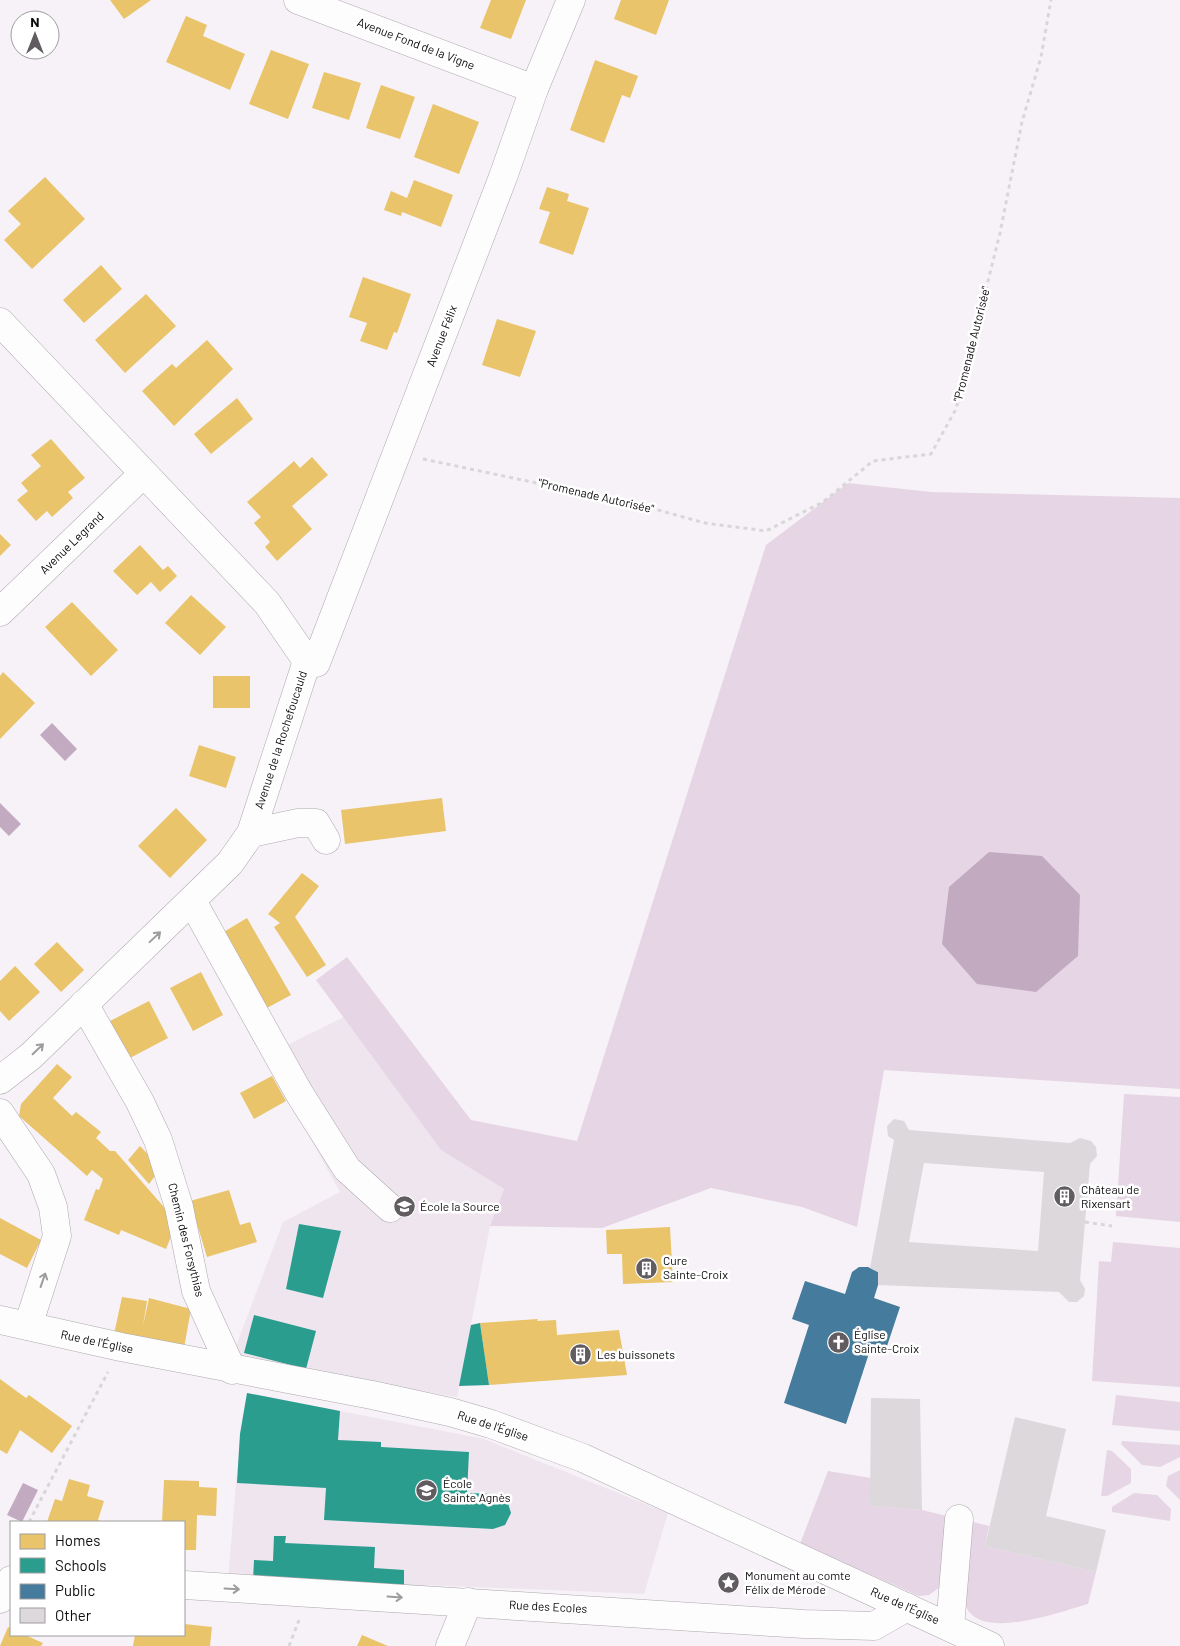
<svg xmlns="http://www.w3.org/2000/svg" width="1180" height="1646" font-family="Barlow,sans-serif">
  <style>
    .built { fill: #efe5ef }
    .green { fill: #e6d5e5 }
    .water { fill: #c2abc0 }
    .homes { fill: #e9c46a }
    .schools { fill: #2a9d8f }
    .public { fill: #457b9d }
    .building { fill: #dcd8dc; fill-rule: evenodd }
    .lines { fill: none; stroke-linecap: round; stroke-linejoin: round }
    .minor-casing { stroke: #aca8ac; stroke-width: 29 }
    .path { stroke: #d8d7d8; stroke-width: 3; stroke-dasharray: 4 4; stroke-linecap: butt }
    .minor { stroke: #fefdfe; stroke-width: 28 }
    .oneway { stroke: #9e9c9e }
    .labels { text-anchor: middle; stroke-width: 5; stroke-linejoin: round; paint-order: stroke }
    .street-label { font-size: 12px; fill: #0e0b0e; stroke: #fff }
    .poi-label { font-size: 12px; fill: #0e0b0e; stroke: #fff; text-anchor: start }
  </style>
  <rect width="100%" height="100%" fill="#f7f2f7"/>
  <g class="built">
    <path d="M344,1017l97,133 63,39 -14,37 -33,171 -150,-26 -74,-17 50,-132 57,-30 -75,-136z"/>
    <path d="M247,1393l237,46 184,74 -24,81 -217,-9 -23,2 -176,-6 12,-147z"/>
  </g>
  <g class="green">
    <path d="M848,483l83,9 249,6v591l-296,-19 -27,157 -55,-20 -91,-19 -109,40 -112,-2 14,-37 -63,-39 -125,-170 31,-23 124,163 106,21 189,-596z"/>
    <path d="M1124,1094l56,3v125l-64,-6z"/>
    <path d="M1113,1242l67,6v139l-88,-6 7,-120 12,1z"/>
    <path d="M1116,1395l64,7v29l-68,-6z"/>
    <path d="M1122,1441l58,4v12l-20,10 -18,-2 -21,-21z"/>
    <path d="M1107,1450l5,1 19,18v14l-24,13h-6z"/>
    <path d="M1180,1470v30l-14,-14 2,-10z"/>
    <path d="M828,1471l43,7v28l51,4 25,6 -7,71 -11,8 -10,1 -119,-52z"/>
    <path d="M1134,1493l23,2 14,14 -1,12 -58,-9v-5z"/>
    <path d="M969,1521l20,5 -4,20 111,26 -8,32c-29,8 -119,42 -124,-6 -2,-25 3,-52 5,-77z"/>
  </g>
  <g class="water">
    <path d="M52,723l25,26 -12,12 -25,-26z"/>
    <path d="M0,803l21,21 -12,12 -9,-9z"/>
    <path d="M989,852l53,4 38,39 -2,61 -42,36 -59,-8 -35,-40 7,-57z"/>
    <path d="M23,1483l15,7 -16,32 -15,-7z"/>
  </g>
  <g class="homes">
    <path d="M110,0h41l-27,19z"/>
    <path d="M491,0h35l-15,39 -31,-11z"/>
    <path d="M621,0h48l-13,35 -42,-16z"/>
    <path d="M186,16l21,9 -4,11 42,18 -15,36 -64,-28z"/>
    <path d="M271,50l38,14 -21,55 -39,-15z"/>
    <path d="M595,60l43,16 -8,22 -8,-3 -18,48 -34,-13z"/>
    <path d="M324,72l37,11 -12,37 -37,-12z"/>
    <path d="M381,85l34,12 -15,42 -34,-11z"/>
    <path d="M433,104l46,18 -20,52 -45,-17z"/>
    <path d="M45,177l40,42 -53,50 -28,-29 17,-16 -13,-13z"/>
    <path d="M414,180l39,15 -12,32 -39,-15 -1,4 -17,-6 7,-19 16,7z"/>
    <path d="M547,187l22,7 -2,7 22,7 -16,47 -34,-12 11,-31 -11,-3z"/>
    <path d="M101,265l21,24 -38,34 -21,-23z"/>
    <path d="M363,277l48,17 -14,39 -3,-1 -7,18 -27,-9 7,-18 -18,-6z"/>
    <path d="M146,294l30,32 -51,47 -30,-33z"/>
    <path d="M497,319l39,12 -16,46 -38,-12z"/>
    <path d="M207,340l26,29 -59,57 -32,-35 30,-27 4,4z"/>
    <path d="M237,398l16,21 -42,35 -17,-20z"/>
    <path d="M51,439l34,39 -17,14 5,6 -21,19 -5,-6 -11,10 -19,-21 11,-9 -7,-8 20,-17 -10,-11z"/>
    <path d="M312,457l16,18 -36,31 20,23 -35,32 -12,-14 5,-5 -16,-19 7,-6 -14,-15 47,-41 6,7z"/>
    <path d="M0,534l11,11 -11,11z"/>
    <path d="M140,545l23,25 5,-4 9,10 -17,16 -9,-10 -14,13 -24,-24z"/>
    <path d="M191,595l35,32 -26,28 -35,-32z"/>
    <path d="M72,602l46,48 -27,26 -46,-49z"/>
    <path d="M3,672l32,31 -35,36v-63z"/>
    <rect x="213" y="676" width="37" height="32"/>
    <path d="M199,745l37,12 -10,31 -37,-12z"/>
    <path d="M442,798l4,33 -101,13 -4,-34z"/>
    <path d="M176,808l31,32 -37,38 -32,-32z"/>
    <path d="M302,873l17,13 -24,31 31,48 -19,12 -33,-50 6,-4 -12,-9z"/>
    <path d="M247,918l44,77 -26,14 -43,-76z"/>
    <path d="M57,942l27,28 -23,22 -27,-28z"/>
    <path d="M15,966l25,26 -31,29 -9,-10v-30z"/>
    <path d="M201,972l22,43 -30,16 -23,-43z"/>
    <path d="M149,1001l19,37 -38,20 -20,-37z"/>
    <path d="M57,1064l15,13 -19,21 19,18 4,-4 25,20 -5,6 14,13h5l62,71 -11,27 -45,-19 -2,5 -35,-15 12,-31 3,1 4,-11 -11,-9 -5,6 -68,-60 2,-12z"/>
    <path d="M272,1076l14,25 -32,18 -14,-26z"/>
    <path d="M140,1146l21,22 -12,16 -21,-24z"/>
    <path d="M229,1190l11,35 10,-3 7,20 -50,15 -17,-56z"/>
    <path d="M0,1218l41,22 -14,28 -27,-14z"/>
    <path d="M670,1227l3,55 -50,2 -1,-30h-15l-1,-24z"/>
    <path d="M122,1297l25,4 -4,25 6,-28 42,11 -7,39 -70,-14z"/>
    <path d="M538,1319l-1,2 19,-1 1,15 62,-5 8,45 -138,10 -9,-62z"/>
    <path d="M0,1379l26,19 3,-3 43,31 -20,27 -32,-23 -13,24 -7,-4z"/>
    <path d="M69,1479l21,6 -3,11 17,5 -6,19 5,2h-56l8,-23 7,2z"/>
    <path d="M164,1480l35,1v6l18,1 -1,28 -19,-1 -1,35h-12v-28h-22z"/>
    <path d="M184,1624l28,3 -2,19h-77l2,-11h49z"/>
    <path d="M8,1627l3,2v6h14l18,8 -2,3h-41z"/>
    <path d="M362,1635l26,11h-31z"/>
  </g>
  <g class="schools">
    <path d="M299,1224l42,7 -18,67 -37,-9z"/>
    <path d="M254,1315l62,16 -10,38 -62,-16z"/>
    <path d="M480,1323l9,62 -30,1 12,-61z"/>
    <path d="M247,1393l93,18 -2,29 43,2v5l88,5 -2,41 28,1 12,6 4,13 -6,12 -12,4 -169,-9 2,-32 -89,-5 3,-49z"/>
    <path d="M274,1536h12l-1,7 90,4 -1,21 30,2v17l-151,-7 1,-20 19,1z"/>
  </g>
  <path class="public" d="M859,1267h9l10,5 1,10 -5,16 26,9 -14,42 -14,-5 -26,80 -62,-21 25,-78 -17,-6 13,-38 40,13 7,-22z"/>
  <g class="building">
    <path d="M894,1119l10,2 5,9 161,13 10,-5 11,3 5,6 1,9 -7,8 -10,116 5,9 -1,7 -7,6h-8l-10,-10 -181,-7v-13l-8,-4 24,-128 -6,-4 -1,-10zM924,1163l120,9 -6,79 -129,-9z"/>
    <path d="M871,1398l49,1 2,111 -52,-4z"/>
    <path d="M1015,1417l51,12 -20,87 60,14 -10,42 -111,-26z"/>
  </g>
  <g class="lines">
    <defs>
      <g id="minor">
        <path d="M298,0l236,89"/>
        <path d="M0,322l267,281 40,58"/>
        <path d="M0,612l143,-138"/>
        <path d="M307,661l9,2 187,-486 31,-88 37,-89"/>
        <path d="M251,833l47,-10h18l10,17"/>
        <path d="M192,901l107,192 48,76 43,39"/>
        <path d="M84,1004l56,98 18,38 21,67 17,84 36,79"/>
        <path d="M0,1080l31,-24 199,-193 21,-30 56,-172"/>
        <path d="M0,1113l41,61 12,33 4,29 -29,90"/>
        <path d="M0,1320l121,27 251,48 78,17 41,12 92,34 407,188"/>
        <path d="M184,1585l620,39 70,2 33,-19"/>
        <path d="M0,1599l11,-19"/>
        <path d="M950,1627l9,-108"/>
        <path d="M450,1646l18,-44"/>
      </g>
    </defs>
    <use href="#minor" class="minor-casing"/>
    <g class="path">
      <path d="M423,459l213,45 69,19 61,8 57,-29 50,-41 58,-7 25,-45 44,-176 22,-111 19,-65 10,-57"/>
      <path d="M1085,1222l27,4"/>
      <path d="M29,1522l79,-150"/>
      <path d="M289,1646l10,-26"/>
    </g>
    <use href="#minor" class="minor"/>
  </g>
  <defs><path id="oneway-shaft" d="M-6 0H5M1.5-3L5.5 0L1.5 3" fill="none" stroke-width="1.6" stroke-linecap="round" stroke-linejoin="round" transform="scale(1.25)"/></defs>
  <g class="oneway">
    <use href="#oneway-shaft" transform="translate(155 937) rotate(-43)"/>
    <use href="#oneway-shaft" transform="translate(38 1049) rotate(-44)"/>
    <use href="#oneway-shaft" transform="translate(43 1280) rotate(-71)"/>
    <use href="#oneway-shaft" transform="translate(232 1589) rotate(3)"/>
    <use href="#oneway-shaft" transform="translate(395 1597) rotate(4)"/>
  </g>
  <defs>
    <symbol id="building-disc" viewBox="-11 -11 22 22"><circle r="9.5" fill="#605c60" stroke="#fff"/><path d="M-4-6H4V6H1V3H-1V6H-4ZM-2.5-4.3h1.7v1.8h-1.7ZM.8-4.3h1.7v1.8H.8ZM-2.5-1h1.7V.8h-1.7ZM.8-1h1.7V.8H.8Z" fill="#fff"/></symbol>
    <symbol id="school-disc" viewBox="-11 -11 22 22"><circle r="9.5" fill="#605c60" stroke="#fff"/><path d="M0-5L7-2L0 1L-7-2ZM-4 1L0 2.5L4 1V4Q0 6-4 4Z" fill="#fff"/></symbol>
    <symbol id="church-disc" viewBox="-11 -11 22 22"><circle r="9.5" fill="#605c60" stroke="#fff"/><path d="M-1.2-6h2.4v3.5h3.3v2.4h-3.3V6h-2.4V-.1h-3.3v-2.4h3.3Z" fill="#fff"/></symbol>
    <symbol id="sight-disc" viewBox="-11 -11 22 22"><circle r="9.5" fill="#605c60" stroke="#fff"/><path d="M0-6L1.8-2.2L6-1.7L2.9 1.2L3.7 5.4L0 3.3L-3.7 5.4L-2.9 1.2L-6-1.7L-1.8-2.2Z" fill="#fff"/></symbol>
  </defs>
  <g fill-rule="evenodd">
    <use href="#building-disc" x="1052" y="1184" width="25" height="25"/>
    <use href="#school-disc" x="392" y="1194" width="25" height="25"/>
    <use href="#building-disc" x="634" y="1256" width="25" height="25"/>
    <use href="#church-disc" x="826" y="1330" width="25" height="25"/>
    <use href="#building-disc" x="568" y="1342" width="25" height="25"/>
    <use href="#school-disc" x="414" y="1478" width="25" height="25"/>
    <use href="#sight-disc" x="716" y="1570" width="25" height="25"/>
  </g>
  <g class="labels">
    <g class="street-label">
      <text transform="translate(416 44) rotate(21)" y="4">Avenue Fond de la Vigne</text>
      <text transform="translate(442 336) rotate(-69)" y="4">Avenue Félix</text>
      <text transform="translate(972 344) rotate(-76)" y="4">"Promenade Autorisée"</text>
      <text transform="translate(596 496) rotate(13)" y="4">"Promenade Autorisée"</text>
      <text transform="translate(72 543) rotate(-44)" y="4">Avenue Legrand</text>
      <text transform="translate(281 740) rotate(-72)" y="4">Avenue de la Rochefoucauld</text>
      <text transform="translate(186 1240) rotate(76)" y="4">Chemin des Forsythias</text>
      <text transform="translate(97 1342) rotate(12)" y="4">Rue de l'Église</text>
      <text transform="translate(493 1426) rotate(18)" y="4">Rue de l'Église</text>
      <text transform="translate(905 1606) rotate(24)" y="4">Rue de l'Église</text>
      <text transform="translate(548 1607) rotate(3)" y="4">Rue des Ecoles</text>
    </g>
    <g class="poi-label">
      <text x="1081" y="1194">Château de<tspan x="1081" dy="14">Rixensart</tspan></text>
      <text x="420" y="1211">École la Source</text>
      <text x="663" y="1265">Cure<tspan x="663" dy="14">Sainte-Croix</tspan></text>
      <text x="854" y="1339">Église<tspan x="854" dy="14">Sainte-Croix</tspan></text>
      <text x="597" y="1359">Les buissonets</text>
      <text x="443" y="1488">École<tspan x="443" dy="14">Sainte Agnès</tspan></text>
      <text x="745" y="1580">Monument au comte<tspan x="745" dy="14">Félix de Mérode</tspan></text>
    </g>
  </g>
  <rect x="10" y="1521" width="175" height="115" fill="#ffffff" stroke="#9f9d9f"/>
  <rect x="20" y="1534" width="25" height="15" fill="#e9c46a" stroke="#9f9d9f"/>
  <text x="55" y="1546" font-size="15" fill="#0e0b0e">Homes</text>
  <rect x="20" y="1558" width="25" height="15" fill="#2a9d8f" stroke="#9f9d9f"/>
  <text x="55" y="1571" font-size="15" fill="#0e0b0e">Schools</text>
  <rect x="20" y="1584" width="25" height="15" fill="#457b9d" stroke="#9f9d9f"/>
  <text x="55" y="1596" font-size="15" fill="#0e0b0e">Public</text>
  <rect x="20" y="1608" width="25" height="15" fill="#dcd8dc" stroke="#9f9d9f"/>
  <text x="55" y="1621" font-size="15" fill="#0e0b0e">Other</text>
  <g transform="translate(35 35)"><circle r="24" fill="#ffffff" stroke="#9f9d9f"/>
  <path d="M0-4L9 19L0 12L-9 19Z" fill="#605c60"/>
  <text y="-8" font-size="14" font-weight="bold" text-anchor="middle" fill="#0e0b0e">N</text>
  </g>
</svg>
